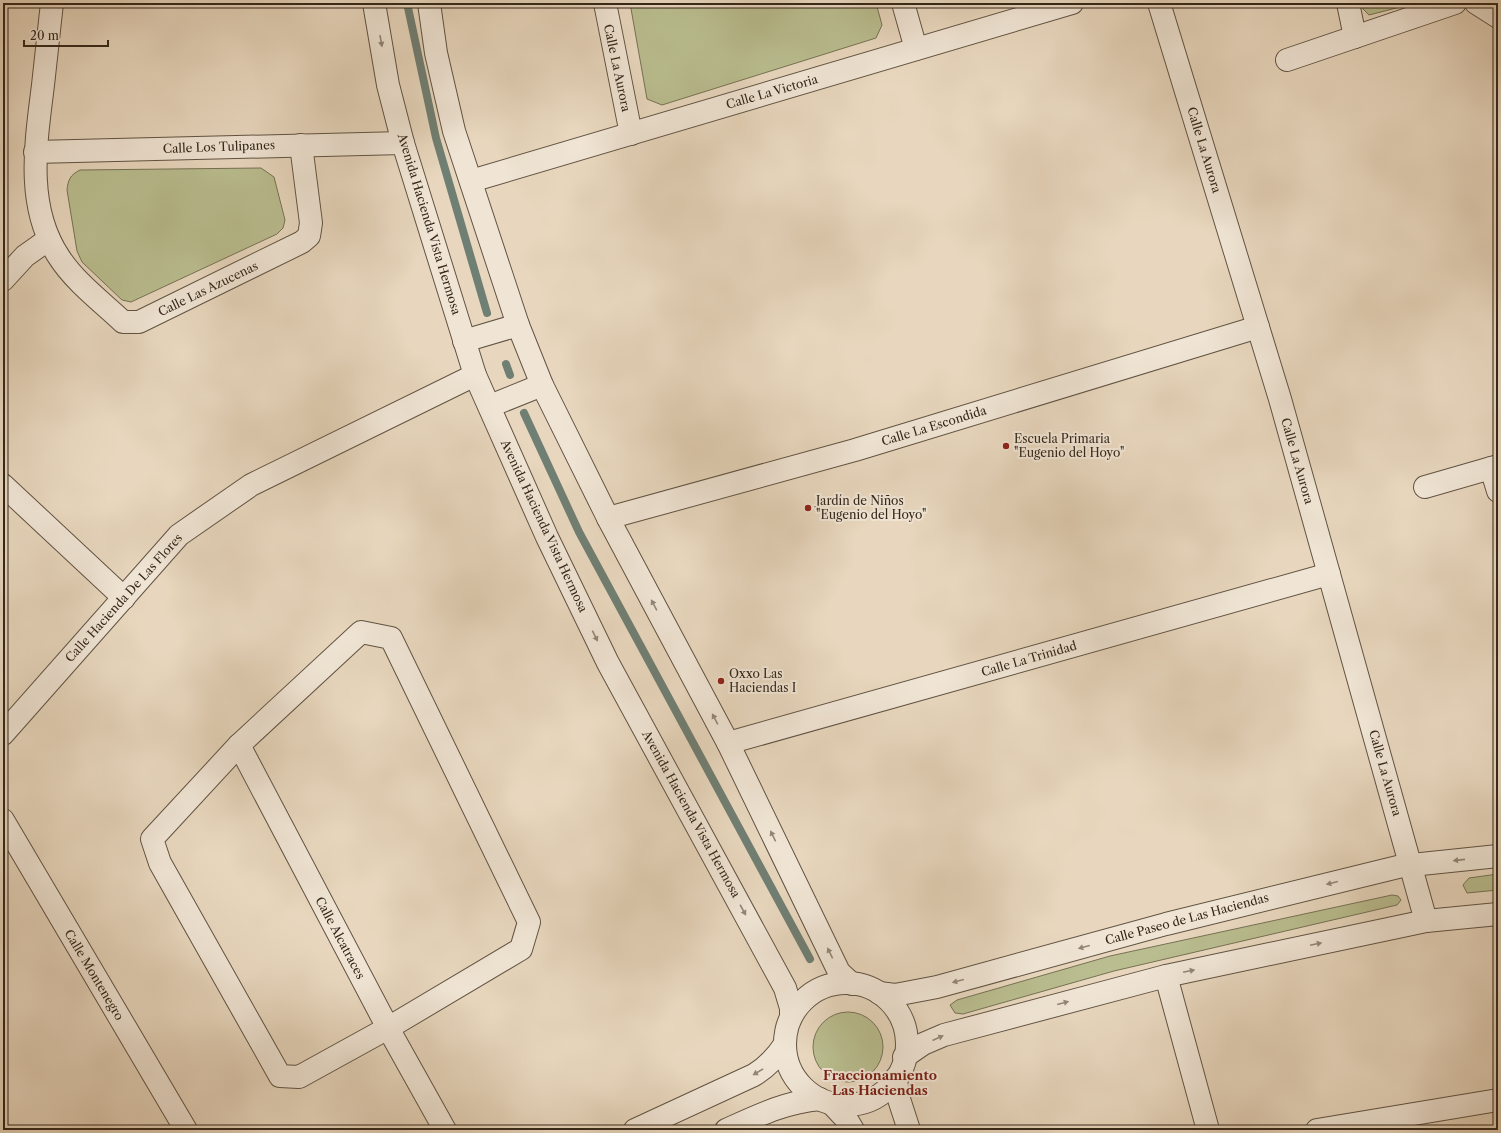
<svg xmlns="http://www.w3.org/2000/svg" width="1501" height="1133" font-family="'Libre Caslon Text',serif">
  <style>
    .green { fill: #b9bd8f; stroke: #767254 }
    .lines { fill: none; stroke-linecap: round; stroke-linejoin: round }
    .stream { stroke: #707f73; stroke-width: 8 }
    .minor-casing { stroke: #615343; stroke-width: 24 }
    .minor { stroke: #f0e5d5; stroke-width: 22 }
    .oneway { fill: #928678 }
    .poi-dot { fill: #8f2418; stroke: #f0e5d5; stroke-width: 1.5 }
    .labels { text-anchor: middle; stroke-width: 4; stroke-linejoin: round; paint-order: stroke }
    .street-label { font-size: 12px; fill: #34271a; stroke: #f0e5d5 }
    .poi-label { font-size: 12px; fill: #34271a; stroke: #f0e5d5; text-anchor: start }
    .neighbourhood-label { font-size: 13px; font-weight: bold; fill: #7a1f14; stroke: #f0e5d5 }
  </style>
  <rect width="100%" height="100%" fill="#e8d7be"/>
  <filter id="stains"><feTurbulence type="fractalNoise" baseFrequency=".005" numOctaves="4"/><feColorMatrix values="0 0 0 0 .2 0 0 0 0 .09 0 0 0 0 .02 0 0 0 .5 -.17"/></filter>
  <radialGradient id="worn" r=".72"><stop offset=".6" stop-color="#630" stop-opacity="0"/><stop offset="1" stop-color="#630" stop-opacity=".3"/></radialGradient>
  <g class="green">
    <path d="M630,3h246l6,22 -6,13 -214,67 -15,-6z"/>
    <path d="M1362,3h54l-47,12 -6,-6z"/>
    <path d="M261,168l13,9 11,43 -2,8 -6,6 -146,68 -9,-2 -40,-38 -5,-11 -10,-61c1,-10 3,-15 13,-20z"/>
    <path d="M1498,874v16l-31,3 -4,-8 6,-7z"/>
    <path d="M1392,895l6,1 3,4 -4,5 -283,66 -151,43 -8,-1 -5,-8 7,-5 153,-44z"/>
    <circle cx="848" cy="1047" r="35"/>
  </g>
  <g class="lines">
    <g class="stream">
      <path d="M407,3l29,135 51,175"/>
      <path d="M506,364l4,11"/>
      <path d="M524,413l55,119 231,427"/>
    </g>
    <defs>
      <g id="minor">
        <path d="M52,3c-3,27 -6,55 -9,82 -7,57 -18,121 16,172 16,25 43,45 64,65h16l163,-80 7,-6 2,-13 -10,-78"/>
        <path d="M374,3l14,82 15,58 72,232 72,162 61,126 177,325 6,20v9"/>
        <path d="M429,3l7,50 18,78 64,194 24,60 66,133 120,225 111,229 13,12"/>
        <path d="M605,3l26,131"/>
        <path d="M903,3l13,46"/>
        <path d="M1159,3l121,396 146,522"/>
        <path d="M1348,3l7,34"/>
        <path d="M1476,3l22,14"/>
        <path d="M1287,60l168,-57"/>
        <path d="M35,152l368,-9"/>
        <path d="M471,181l601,-178"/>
        <path d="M3,280l22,-24 24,-17"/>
        <path d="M464,341l54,-16"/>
        <path d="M490,406l52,-21"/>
        <path d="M1491,468l7,23"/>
        <path d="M3,485l121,113"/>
        <path d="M1425,487l73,-21"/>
        <path d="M608,518l247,-68 403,-123"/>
        <path d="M361,632l30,6 138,284 -8,27 -133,79 -89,49 -19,-1 -120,-213 -8,-24 87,-94z"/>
        <path d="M3,734l176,-199 72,-50 224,-110"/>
        <path d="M728,743l601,-169"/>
        <path d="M239,745l149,283 57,102"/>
        <path d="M3,820l183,310"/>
        <path d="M1166,976l42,154"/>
        <circle cx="846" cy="1044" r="61"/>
        <path d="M879,993l16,2 42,-8 229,-63 236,-58 96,-10"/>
        <path d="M904,1057l19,-13 21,-9 222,-59 260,-55 72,-7"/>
        <path d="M896,1078l2,18 11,34"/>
        <path d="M831,1103l16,17 6,10"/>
        <path d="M635,1130l119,-55c13,-8 22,-17 31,-31"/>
        <path d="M726,1130c31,-14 59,-28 94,-31"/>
        <path d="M1317,1130l181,-30"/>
      </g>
    </defs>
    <use href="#minor" class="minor-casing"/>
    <use href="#minor" class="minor"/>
  </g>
  <defs><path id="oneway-solid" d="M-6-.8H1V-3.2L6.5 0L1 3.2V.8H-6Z"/></defs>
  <g class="oneway">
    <use href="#oneway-solid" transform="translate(381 41) rotate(80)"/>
    <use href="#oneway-solid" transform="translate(654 605) rotate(-118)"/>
    <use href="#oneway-solid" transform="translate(595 636) rotate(64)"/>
    <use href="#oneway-solid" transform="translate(715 719) rotate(-118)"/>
    <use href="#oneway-solid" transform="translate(773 836) rotate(-116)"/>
    <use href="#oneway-solid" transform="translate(1459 860) rotate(174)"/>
    <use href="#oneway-solid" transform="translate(1332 883) rotate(166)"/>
    <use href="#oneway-solid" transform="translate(743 910) rotate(61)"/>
    <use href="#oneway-solid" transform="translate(1316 944) rotate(-12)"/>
    <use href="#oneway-solid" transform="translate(1084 947) rotate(165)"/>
    <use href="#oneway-solid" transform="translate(830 953) rotate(-116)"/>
    <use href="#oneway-solid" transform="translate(1189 971) rotate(-12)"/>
    <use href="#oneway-solid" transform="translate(958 981) rotate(165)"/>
    <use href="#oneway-solid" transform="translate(1063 1003) rotate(-15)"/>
    <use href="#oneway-solid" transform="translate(938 1038) rotate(-24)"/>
    <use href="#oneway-solid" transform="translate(758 1072) rotate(149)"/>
  </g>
  <g class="poi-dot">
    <circle cx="1006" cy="446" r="4"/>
    <circle cx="808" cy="508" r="4"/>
    <circle cx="721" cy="681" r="4"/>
  </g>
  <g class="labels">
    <g class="street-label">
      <text transform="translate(617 68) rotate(78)" y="4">Calle La Aurora</text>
      <text transform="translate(772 92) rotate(-16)" y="4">Calle La Victoria</text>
      <text transform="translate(219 147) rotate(-2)" y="4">Calle Los Tulipanes</text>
      <text transform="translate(1204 150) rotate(73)" y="4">Calle La Aurora</text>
      <text transform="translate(429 224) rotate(73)" y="4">Avenida Hacienda Vista Hermosa</text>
      <text transform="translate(208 289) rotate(-26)" y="4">Calle Las Azucenas</text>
      <text transform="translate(934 426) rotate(-17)" y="4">Calle La Escondida</text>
      <text transform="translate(1297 461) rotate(74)" y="4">Calle La Aurora</text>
      <text transform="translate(544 526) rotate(65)" y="4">Avenida Hacienda Vista Hermosa</text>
      <text transform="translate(124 598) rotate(-48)" y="4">Calle Hacienda De Las Flores</text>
      <text transform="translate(1029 659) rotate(-16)" y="4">Calle La Trinidad</text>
      <text transform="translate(1385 773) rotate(74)" y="4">Calle La Aurora</text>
      <text transform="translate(691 814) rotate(61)" y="4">Avenida Hacienda Vista Hermosa</text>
      <text transform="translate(1187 919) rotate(-15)" y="4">Calle Paseo de Las Haciendas</text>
      <text transform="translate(340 938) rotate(62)" y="4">Calle Alcatraces</text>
      <text transform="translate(94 975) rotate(59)" y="4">Calle Montenegro</text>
    </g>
    <g class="poi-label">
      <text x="1014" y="443">Escuela Primaria<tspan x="1014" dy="14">"Eugenio del Hoyo"</tspan></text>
      <text x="816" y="505">Jardín de Niños<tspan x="816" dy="14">"Eugenio del Hoyo"</tspan></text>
      <text x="729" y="678">Oxxo Las<tspan x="729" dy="14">Haciendas I</tspan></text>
    </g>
    <g class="neighbourhood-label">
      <text x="880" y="1080">Fraccionamiento<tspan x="880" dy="15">Las Haciendas</tspan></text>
    </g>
  </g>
  <rect width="1501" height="1133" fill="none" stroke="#e8d7be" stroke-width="16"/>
  <rect x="4" y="4" width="1493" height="1125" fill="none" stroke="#34271a" stroke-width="2"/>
  <rect x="8" y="8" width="1485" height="1117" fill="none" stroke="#34271a"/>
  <path d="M24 40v6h84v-6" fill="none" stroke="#34271a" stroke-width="2"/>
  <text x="30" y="40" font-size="12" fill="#34271a" stroke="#f0e5d5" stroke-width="3" paint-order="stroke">20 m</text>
  <rect width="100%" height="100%" filter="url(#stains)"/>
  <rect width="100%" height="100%" fill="url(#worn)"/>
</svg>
